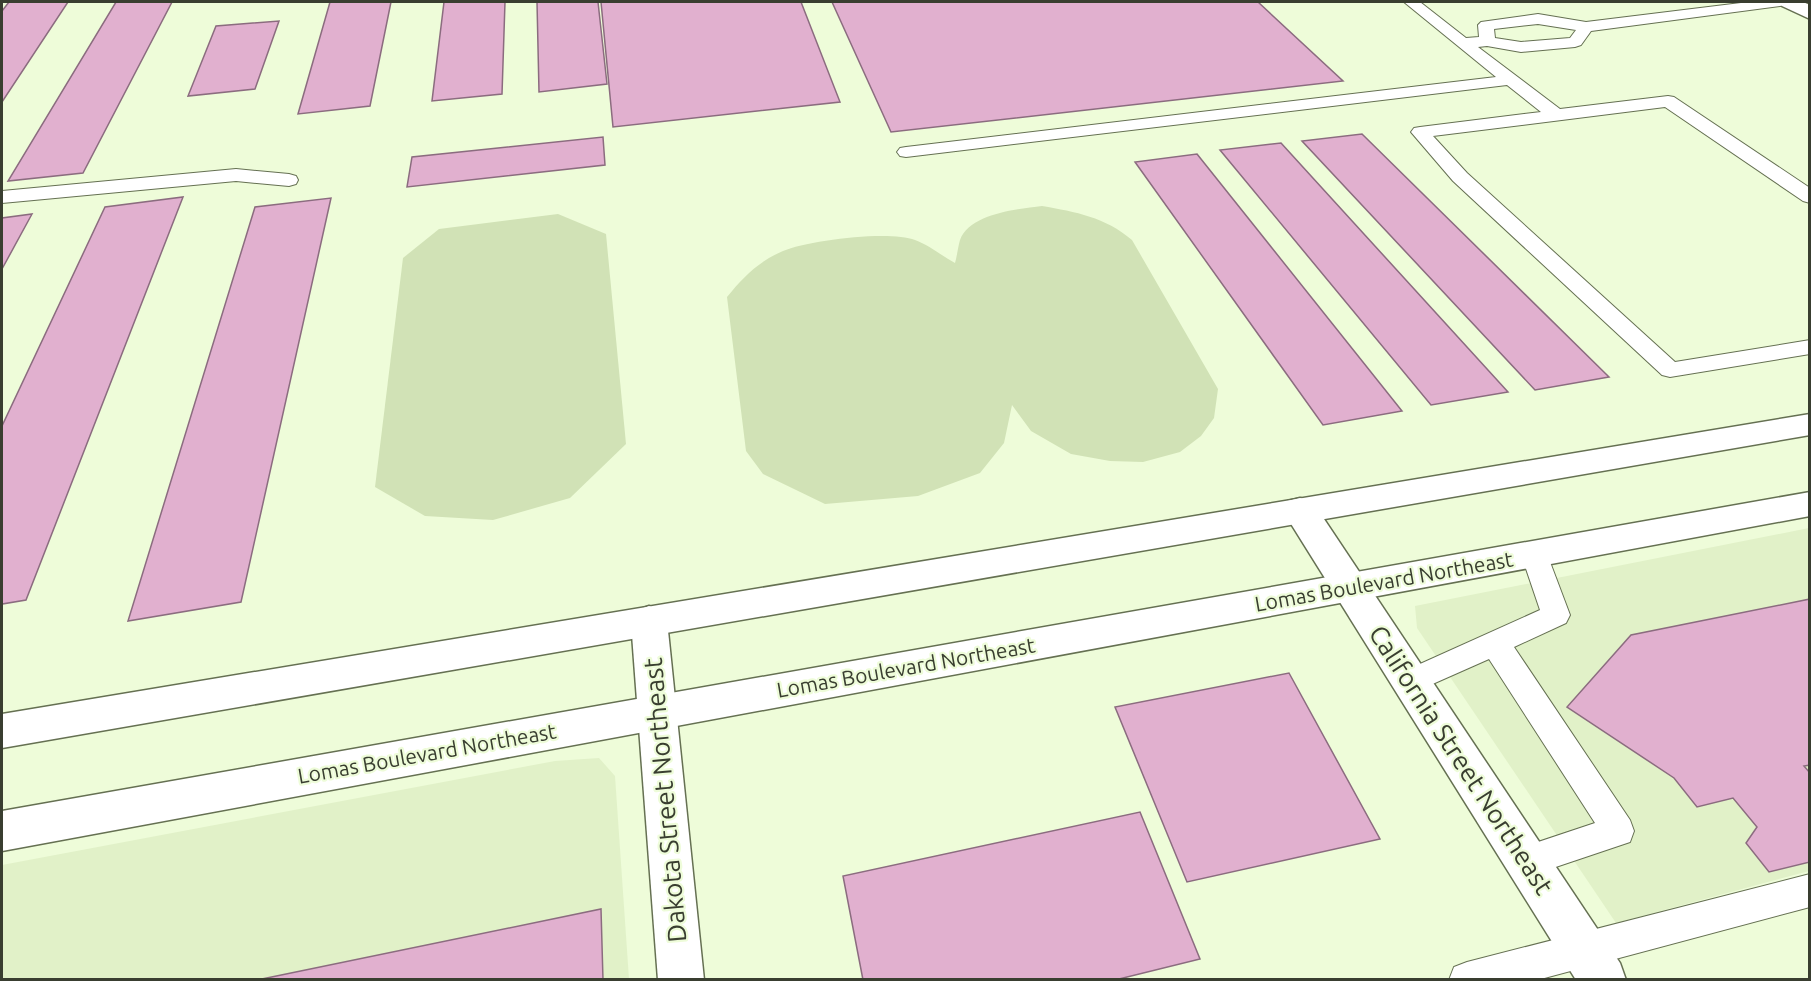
<svg xmlns="http://www.w3.org/2000/svg" width="1811" height="981" font-family="Ubuntu,sans-serif">
  <style>
    .built { fill: #e1f1c8 }
    .green { fill: #d1e2b6 }
    .building { fill: #e1b0cf; stroke: #8b6c7f; stroke-width: 1.5 }
    .lines { fill: none; stroke-linecap: round; stroke-linejoin: round }
    .service-casing { stroke: #657052; stroke-width: 2 }
    .minor-casing { stroke: #657052; stroke-width: 3 }
    .tertiary-casing { stroke: #657052; stroke-width: 3 }
    .secondary-casing { stroke: #657052; stroke-width: 3 }
    .service { fill: #fff; fill-rule: evenodd }
    .minor { fill: #fff; fill-rule: evenodd }
    .tertiary { fill: #fff; fill-rule: evenodd }
    .secondary { fill: #fff; fill-rule: evenodd }
    .labels { text-anchor: middle; stroke-width: 4.5; stroke-linejoin: round; paint-order: stroke }
    .street-label { font-size: 21px; fill: #393e30; stroke: #eefcd9 }
    .near-street-label { font-size: 26px; fill: #393e30; stroke: #eefcd9 }
  </style>
  <rect width="100%" height="100%" fill="#eefcd9"/>
  <g class="built">
    <path d="M1809,528v343l-193,52 -199,-295 -2,-22z"/>
    <path d="M599,758l16,18 14,203 -627,1v-115l553,-104z"/>
  </g>
  <g class="green">
    <path d="M1042,206c34,6 63,11 90,34l86,149 -4,29 -13,18 -21,16 -37,10 -33,-1 -39,-7 -40,-23 -19,-26 -8,38 -24,30 -62,23 -93,8 -62,-30 -17,-23 -19,-154c16,-20 32,-36 56,-46 25,-11 107,-21 132,-11 14,5 27,16 40,23 2,-7 3,-16 5,-23 10,-27 58,-31 82,-34z"/>
    <path d="M558,214l48,20 20,210 -56,54 -77,22 -68,-4 -50,-29 28,-229 36,-29z"/>
  </g>
  <g class="building">
    <path d="M9,2h59l-66,100v-91z"/>
    <path d="M116,2h56l-89,171 -75,8z"/>
    <path d="M330,2h61l-21,104 -72,8z"/>
    <path d="M444,2h61l-3,92 -70,7z"/>
    <path d="M537,2h61l9,82 -68,8z"/>
    <path d="M601,2h200l39,100 -227,25z"/>
    <path d="M832,2h426l85,79 -452,51z"/>
    <path d="M279,21l-24,68 -67,7 28,-70z"/>
    <path d="M1362,134l247,243 -74,13 -233,-249z"/>
    <path d="M603,137l2,28 -198,22 5,-30z"/>
    <path d="M1281,143l227,249 -77,13 -211,-255z"/>
    <path d="M1197,154l205,257 -79,14 -188,-263z"/>
    <path d="M183,197l-157,403 -24,4v-178l103,-219z"/>
    <path d="M331,198l-90,404 -113,19 127,-414z"/>
    <path d="M32,214l-30,55v-51z"/>
    <path d="M1810,599v166l-6,1 6,7v89l-41,10 -23,-29 11,-16 -24,-29 -36,9 -23,-29 -107,-71 64,-72z"/>
    <path d="M1289,673l91,166 -193,43 -72,-175z"/>
    <path d="M1140,812l60,147 -85,21h-252l-20,-104z"/>
    <path d="M601,909l2,71h-346z"/>
  </g>
  <g class="lines">
    <defs>
      <g id="service">
        <path d="M1404,2h16l46,36 13,-1 -1,-12 3,-3 57,-8 48,8 163,-20h38l-2,3 -5,1 -189,25 -10,14 -6,2 -54,5 -34,-6 -9,1 82,62 108,-13 6,1 136,91v15l-7,-2 -138,-94 -232,29 34,37 208,189 135,-22v14l-140,23 -8,-2 -209,-194 -42,-49 3,-4 6,-1 121,-15 -34,-27 -601,72 -6,-1 -3,-4 3,-4 6,-1 590,-70zM1538,24l38,6 -6,8 -49,4 -26,-4 -1,-9z"/>
        <path d="M236,169l53,5 7,2 2,4 -2,4 -7,2 -53,-5 -234,22v-12z"/>
        <path d="M1534,544l10,3 3,7 23,61 -4,8 -52,24 116,173 4,11 -4,11 -104,35 -12,-5 -5,-11 5,-11 81,-27 -106,-164 -79,35 -10,-3 -5,-9 5,-9 140,-63 -19,-56 3,-7z"/>
        <path d="M1810,874v33l-273,73h-88l5,-13 13,-5z"/>
      </g>
      <g id="minor">
        <path d="M1300,498l12,3 308,462 6,17h-50l-288,-461 -5,-9 5,-9z"/>
        <path d="M649,606l13,5 5,10 37,359h-46l-27,-359 5,-10z"/>
      </g>
      <path id="tertiary" d="M1779,2h24l7,3v14l-28,-13z"/>
      <g id="secondary">
        <path d="M1810,414v21l-1808,313v-34z"/>
        <path d="M1810,492v24l-1808,335v-40z"/>
      </g>
    </defs>
    <use href="#service" class="service-casing"/>
    <use href="#minor" class="minor-casing"/>
    <use href="#tertiary" class="tertiary-casing"/>
    <use href="#secondary" class="secondary-casing"/>
    <use href="#service" class="service"/>
    <use href="#minor" class="minor"/>
    <use href="#tertiary" class="tertiary"/>
    <use href="#secondary" class="secondary"/>
  </g>
  <g class="labels">
    <g class="street-label">
      <text transform="translate(1384 582) rotate(-10)" y="7">Lomas Boulevard Northeast</text>
      <text transform="translate(906 668) rotate(-10)" y="7">Lomas Boulevard Northeast</text>
      <text transform="translate(427 754) rotate(-10)" y="7">Lomas Boulevard Northeast</text>
    </g>
    <g class="near-street-label">
      <text transform="translate(1461 760) rotate(57)" y="9">California Street Northeast</text>
      <text transform="translate(665 800) rotate(-95)" y="9">Dakota Street Northeast</text>
    </g>
  </g>
  <rect width="1811" height="981" fill="none" stroke="#393e30" stroke-width="6"/>
</svg>
